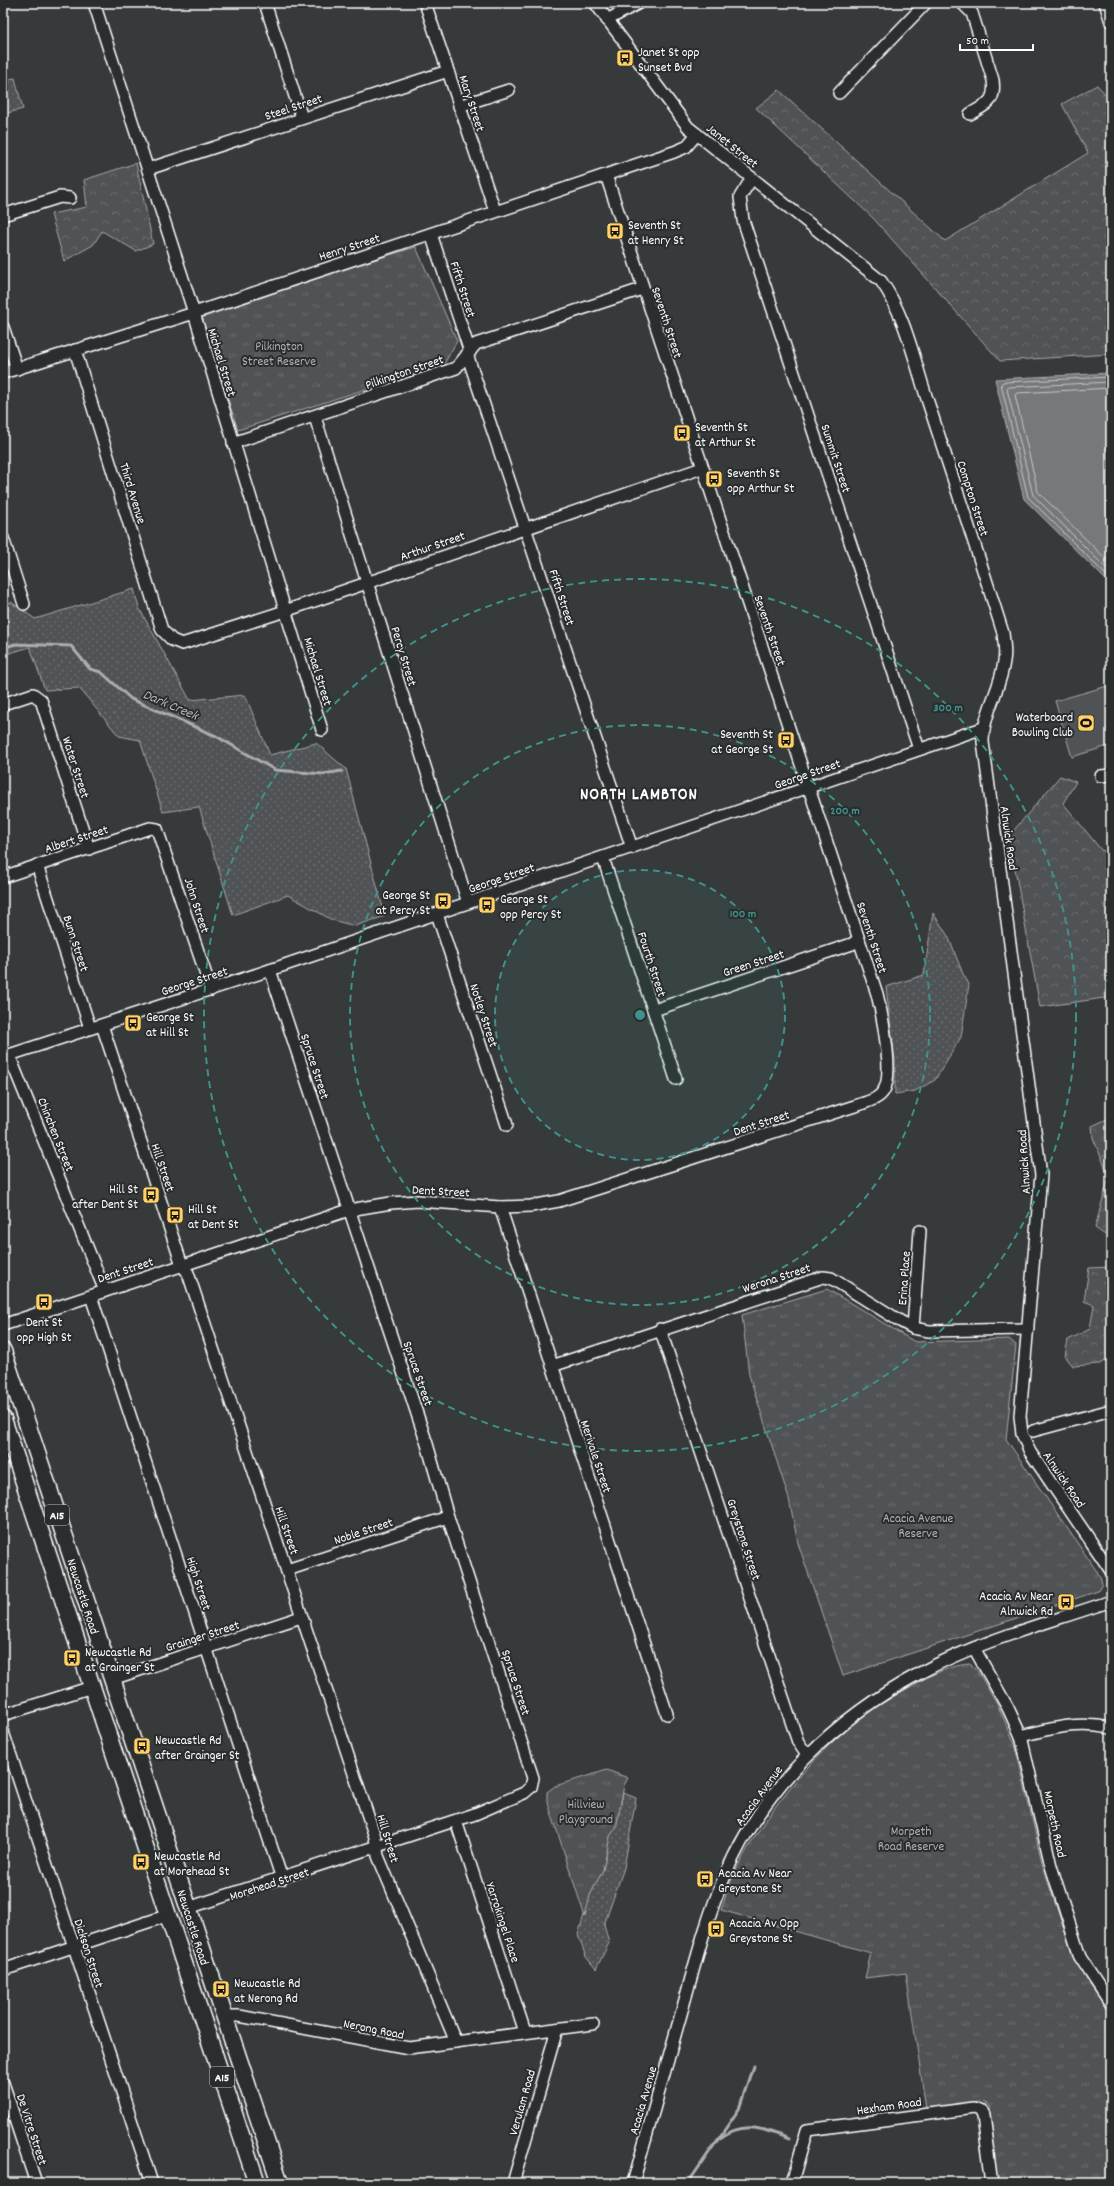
<svg xmlns="http://www.w3.org/2000/svg" width="1114" height="2186" font-family="Dekko,sans-serif">
  <style>
    .grass { fill: url(#grass-dots); stroke: #a8a9aa }
    .forest { fill: url(#forest-crowns); stroke: #a8a9aa }
    .park { fill: url(#park-tufts); stroke: #a8a9aa }
    .pitch { fill: #505354; stroke: #a8a9aa }
    .water { fill: #767879; stroke: #adaeaf }
    .lines { fill: none; stroke-linecap: round; stroke-linejoin: round }
    .shore { stroke: #c8c9c9; stroke-width: 1 }
    .stream { stroke: #adaeaf; stroke-width: 3 }
    .minor-casing { stroke: #fff; stroke-width: 14 }
    .highway-casing { stroke: #fff; stroke-width: 19 }
    .minor { stroke: #2a2d2e; stroke-width: 11 }
    .highway { stroke: #2a2d2e; stroke-width: 16 }
    .ring { fill: none; stroke: #3f918b; stroke-width: 2; stroke-dasharray: 7 5 }
    .labels { text-anchor: middle; stroke-width: 4; stroke-linejoin: round; paint-order: stroke }
    .shield { fill: #2a2d2e; stroke: #bfc0c0; stroke-width: 1 }
    .shield-label { font-size: 12px; font-weight: bold; fill: #fff }
    .poi-label { font-size: 13px; fill: #fff; stroke: #2a2d2e; text-anchor: start }
    .street-label { font-size: 13px; fill: #fff; stroke: #2a2d2e }
    .park-label { font-size: 13px; fill: #b0b2b2; stroke: #2a2d2e }
    .water-label { font-size: 14px; font-style: italic; fill: #b4b5b5; stroke: #2a2d2e }
    .district-label { font-size: 17px; font-weight: bold; letter-spacing: 1px; fill: #fff; stroke: #2a2d2e }
    .centre { fill: #3f918b; stroke: #2a2d2e; stroke-width: 2 }
    .ring-label { font-size: 12px; text-anchor: middle; font-weight: bold; fill: #3f918b; stroke: #2a2d2e; stroke-width: 4; stroke-linejoin: round; paint-order: stroke }
  </style>
  <defs>
    <pattern id="grass-dots" width="8" height="8" patternUnits="userSpaceOnUse"><rect width="8" height="8" fill="#505354"/><path d="M2 2h.1M6 6h.1" fill="none" stroke="#6a6d6e" stroke-width="1.8" stroke-linecap="round"/></pattern>
    <pattern id="forest-crowns" width="20" height="18" patternUnits="userSpaceOnUse"><rect width="20" height="18" fill="#505354"/><path d="M2 6a3 3 0 1 1 6 0M12 15a3 3 0 1 1 6 0" fill="none" stroke="#6a6d6e"/></pattern>
    <pattern id="park-tufts" width="24" height="20" patternUnits="userSpaceOnUse"><rect width="24" height="20" fill="#505354"/><path d="M3 7l-1-3M5 7V3M7 7l1-3M15 17l-1-3M17 17v-4M19 17l1-3" fill="none" stroke="#6a6d6e"/></pattern>
  </defs>
  <rect width="100%" height="100%" fill="#373a3b"/>
  <filter id="ink" filterUnits="userSpaceOnUse"><feTurbulence type="fractalNoise" baseFrequency=".025" numOctaves="2"/><feDisplacementMap in="SourceGraphic" scale="8" xChannelSelector="R" yChannelSelector="G"/><feConvolveMatrix kernelMatrix="1 2 1 2 8 2 1 2 1" color-interpolation-filters="sRGB"/></filter>
  <g filter="url(#ink)">
    <g class="grass">
      <path d="M15,78l8,31 -20,5v-34z"/>
      <path d="M134,589l5,19 51,92 55,-5 25,60 46,-12 30,26 39,147 -30,10 -23,-6 -44,-25 -55,20 -34,-108 -36,5 -23,-72 -21,-4 -40,-48 -34,2 -15,-43 -27,8v-50l8,-3 24,17z"/>
      <path d="M933,913l15,23 15,38 6,10 -8,53 -26,43 -20,11 -20,3v-34l-9,-73 38,-12z"/>
      <path d="M623,1793l13,5 -12,70 -20,57 5,18 -13,26 -10,-12 -8,-22 12,-40 13,-25 7,-34 6,-8z"/>
    </g>
    <g class="forest">
      <path d="M1097,85l14,15v254l-111,7 -127,-143 -117,-110 23,-18 166,151 143,-88 -26,-49z"/>
      <path d="M136,163l17,81 -17,7 -34,-20 -9,14 -29,16 -13,-47 36,-7 -3,-27z"/>
      <path d="M1060,776l16,6 -13,21 39,48 9,-2v148l-71,10 -31,-171z"/>
      <path d="M1107,1119l4,1v119l-16,-11 14,-52 -16,-38 -1,-12z"/>
      <path d="M1111,1267v91l-11,6 -27,2 -8,-10 3,-16 22,-11 4,-24 -10,-4 5,-33z"/>
    </g>
    <g class="park">
      <path d="M416,247l41,94 -13,23 -206,66 -38,-117z"/>
      <path d="M827,1289l88,53 94,-3 7,6 -10,94 94,137 2,8 -4,7 -255,85 -45,-133 -9,-44 -40,-124 -7,-60z"/>
      <path d="M970,1664l7,6 21,36 17,38 28,123 29,86 16,29 23,33v168h-113l-10,-76 -3,-5 -6,-1 -53,8 -20,-136 -41,5 6,-25 -150,-43c4,-10 6,-21 11,-31 26,-59 82,-126 132,-164 12,-9 26,-16 39,-24 19,-11 44,-26 67,-27z"/>
      <path d="M607,1770l21,8 -4,7 -8,43 -6,8 -7,34 -13,25 -5,22 -38,-117v-8l8,-6z"/>
    </g>
    <path class="pitch" d="M1111,685v60l-39,12 -17,-56z"/>
    <path class="water" d="M1111,373v212l-87,-86 -29,-120z"/>
    <g class="lines">
      <g class="shore">
        <path d="M1111,377l-108,5 -2,2 27,113 83,83"/>
        <path d="M1111,382l-102,5 -2,2 26,106 78,78"/>
        <path d="M1111,388l-94,5 -2,2 23,97 73,72"/>
      </g>
      <g class="stream">
        <path d="M3,648l12,-4 56,2 19,23 11,3 30,27 85,37 59,34 48,4 19,-3"/>
        <path d="M720,2138c24,-18 45,-9 69,1"/>
        <path d="M688,2183l51,-74 14,-43"/>
      </g>
      <defs>
        <g id="minor">
          <path d="M94,3l100,310 128,417"/>
          <path d="M265,3l37,115"/>
          <path d="M425,3l70,208"/>
          <path d="M595,3l93,124 193,154c24,33 34,82 47,121 25,77 51,154 75,231 1,10 3,19 1,28 -3,28 -21,52 -21,81l58,433 -21,241 2,18 8,18 81,119"/>
          <path d="M962,3l10,10 21,67c3,22 -6,24 -23,34"/>
          <path d="M1105,3l6,19"/>
          <path d="M607,20l32,-17"/>
          <path d="M839,93l87,-90"/>
          <path d="M459,106l50,-16"/>
          <path d="M148,169l300,-98"/>
          <path d="M752,178l-12,19 3,23 176,529"/>
          <path d="M3,215l57,-18 10,1"/>
          <path d="M431,234l39,118"/>
          <path d="M3,327l14,42"/>
          <path d="M75,350l87,280 10,10 10,4 103,-33 417,-143"/>
          <path d="M467,354l165,494"/>
          <path d="M3,373l191,-60 480,-161 12,-5 11,-13"/>
          <path d="M315,417l153,486"/>
          <path d="M233,443l223,-75 20,-24 166,-55"/>
          <path d="M3,538l21,66"/>
          <path d="M3,704l30,-10 8,6 48,149"/>
          <path d="M1101,776l10,-1"/>
          <path d="M603,858l73,221"/>
          <path d="M37,865l53,163"/>
          <path d="M3,877l147,-49 7,1 54,161"/>
          <path d="M437,914l70,211"/>
          <path d="M654,1010l198,-66 7,-5"/>
          <path d="M102,1025l80,240 6,8 187,564 3,19 78,186"/>
          <path d="M9,1055l96,236"/>
          <path d="M3,1057l267,-87 713,-242"/>
          <path d="M500,1207l167,507"/>
          <path d="M91,1296l191,583"/>
          <path d="M3,1325l346,-115 42,-7 27,-2 82,6 31,-1 28,-5 302,-97c8,-3 18,-5 23,-14 10,-17 -2,-76 -7,-96l-271,-819"/>
          <path d="M913,1328l7,-97"/>
          <path d="M660,1329l138,413 9,13"/>
          <path d="M552,1366l271,-89 8,1 69,43 13,7 16,3 99,-2"/>
          <path d="M1033,1431l78,-21"/>
          <path d="M287,1570l161,-53"/>
          <path d="M974,1648l34,60 13,28 30,130 29,91 31,47"/>
          <path d="M112,1679l189,-62"/>
          <path d="M3,1715l89,-28"/>
          <path d="M3,1732l149,451"/>
          <path d="M1021,1736c32,-8 57,-15 90,-8"/>
          <path d="M456,1821l69,211"/>
          <path d="M188,1908l287,-94 49,-21 7,-6 2,-9 -85,-261 -21,-73 -157,-474"/>
          <path d="M3,1970l166,-55"/>
          <path d="M223,2016h16l170,32 184,-24"/>
          <path d="M3,2083l33,100"/>
          <path d="M513,2183l44,-154"/>
          <path d="M633,2183c16,-56 32,-112 48,-169 13,-46 24,-92 43,-136 37,-90 112,-160 196,-205 58,-32 128,-50 191,-72"/>
          <path d="M792,2183l15,-53 167,-22 6,2 3,6 9,67"/>
        </g>
        <g id="highway">
          <path d="M3,1351l277,832"/>
          <path d="M3,1419l254,764"/>
        </g>
      </defs>
      <use href="#minor" class="minor-casing"/>
      <use href="#highway" class="highway-casing"/>
      <use href="#minor" class="minor"/>
      <use href="#highway" class="highway"/>
    </g>
  </g>
  <circle cx="640" cy="1015" r="145" fill="#3f918b" fill-opacity=".12"/>
  <g class="ring">
    <circle cx="640" cy="1015" r="145"/>
    <circle cx="640" cy="1015" r="290"/>
    <circle cx="640" cy="1015" r="436"/>
  </g>
  <defs>
    <symbol id="bus-square" viewBox="-11 -11 22 22"><rect x="-9" y="-9" width="18" height="18" rx="4" fill="#ffd166" stroke="#2a2d2e"/><path d="M-5-6H5V4H4V6H2V4H-2V6H-4V4H-5ZM-3.5-4V0h7V-4ZM-3.5 1.2v1.5H-2V1.2ZM2 1.2v1.5H3.5V1.2Z" fill="#111"/></symbol>
    <symbol id="stadium-square" viewBox="-11 -11 22 22"><rect x="-9" y="-9" width="18" height="18" rx="4" fill="#ffd166" stroke="#2a2d2e"/><path d="M0-5a6.5 5 0 1 0 0 10a6.5 5 0 1 0 0-10ZM-3.5-1.8h7v3.6h-7Z" fill="#111"/></symbol>
  </defs>
  <g fill-rule="evenodd">
    <use href="#bus-square" x="615" y="48" width="20" height="20"/>
    <use href="#bus-square" x="605" y="221" width="20" height="20"/>
    <use href="#bus-square" x="672" y="423" width="20" height="20"/>
    <use href="#bus-square" x="704" y="469" width="20" height="20"/>
    <use href="#stadium-square" x="1076" y="713" width="20" height="20"/>
    <use href="#bus-square" x="776" y="730" width="20" height="20"/>
    <use href="#bus-square" x="433" y="891" width="20" height="20"/>
    <use href="#bus-square" x="477" y="895" width="20" height="20"/>
    <use href="#bus-square" x="123" y="1013" width="20" height="20"/>
    <use href="#bus-square" x="141" y="1185" width="20" height="20"/>
    <use href="#bus-square" x="165" y="1205" width="20" height="20"/>
    <use href="#bus-square" x="34" y="1292" width="20" height="20"/>
    <use href="#bus-square" x="1056" y="1592" width="20" height="20"/>
    <use href="#bus-square" x="62" y="1648" width="20" height="20"/>
    <use href="#bus-square" x="132" y="1736" width="20" height="20"/>
    <use href="#bus-square" x="131" y="1852" width="20" height="20"/>
    <use href="#bus-square" x="695" y="1869" width="20" height="20"/>
    <use href="#bus-square" x="706" y="1919" width="20" height="20"/>
    <use href="#bus-square" x="211" y="1979" width="20" height="20"/>
  </g>
  <g class="labels">
    <g class="shield">
      <rect x="45" y="1505" width="24" height="20" rx="3"/>
      <rect x="210" y="2067" width="24" height="20" rx="3"/>
    </g>
    <g class="shield-label">
      <text x="57" y="1519">A15</text>
      <text x="222" y="2081">A15</text>
    </g>
    <g class="poi-label">
      <text x="638" y="56">Janet St opp<tspan x="638" dy="15">Sunset Bvd</tspan></text>
      <text x="628" y="229">Seventh St<tspan x="628" dy="15">at Henry St</tspan></text>
      <text x="695" y="431">Seventh St<tspan x="695" dy="15">at Arthur St</tspan></text>
      <text x="727" y="477">Seventh St<tspan x="727" dy="15">opp Arthur St</tspan></text>
      <text x="1073" y="721" text-anchor="end">Waterboard<tspan x="1073" dy="15">Bowling Club</tspan></text>
      <text x="773" y="738" text-anchor="end">Seventh St<tspan x="773" dy="15">at George St</tspan></text>
      <text x="430" y="899" text-anchor="end">George St<tspan x="430" dy="15">at Percy St</tspan></text>
      <text x="500" y="903">George St<tspan x="500" dy="15">opp Percy St</tspan></text>
      <text x="146" y="1021">George St<tspan x="146" dy="15">at Hill St</tspan></text>
      <text x="138" y="1193" text-anchor="end">Hill St<tspan x="138" dy="15">after Dent St</tspan></text>
      <text x="188" y="1213">Hill St<tspan x="188" dy="15">at Dent St</tspan></text>
      <text x="44" y="1326" text-anchor="middle">Dent St<tspan x="44" dy="15">opp High St</tspan></text>
      <text x="1053" y="1600" text-anchor="end">Acacia Av Near<tspan x="1053" dy="15">Alnwick Rd</tspan></text>
      <text x="85" y="1656">Newcastle Rd<tspan x="85" dy="15">at Grainger St</tspan></text>
      <text x="155" y="1744">Newcastle Rd<tspan x="155" dy="15">after Grainger St</tspan></text>
      <text x="154" y="1860">Newcastle Rd<tspan x="154" dy="15">at Morehead St</tspan></text>
      <text x="718" y="1877">Acacia Av Near<tspan x="718" dy="15">Greystone St</tspan></text>
      <text x="729" y="1927">Acacia Av Opp<tspan x="729" dy="15">Greystone St</tspan></text>
      <text x="234" y="1987">Newcastle Rd<tspan x="234" dy="15">at Nerong Rd</tspan></text>
    </g>
    <g class="street-label">
      <text transform="translate(473 103) rotate(72)" y="5">Mary Street</text>
      <text transform="translate(293 106) rotate(-18)" y="5">Steel Street</text>
      <text transform="translate(733 145) rotate(39)" y="5">Janet Street</text>
      <text transform="translate(349 246) rotate(-18)" y="5">Henry Street</text>
      <text transform="translate(464 289) rotate(72)" y="5">Fifth Street</text>
      <text transform="translate(668 322) rotate(72)" y="5">Seventh Street</text>
      <text transform="translate(223 362) rotate(73)" y="5">Michael Street</text>
      <text transform="translate(404 371) rotate(-19)" y="5">Pilkington Street</text>
      <text transform="translate(837 458) rotate(72)" y="5">Summit Street</text>
      <text transform="translate(134 493) rotate(73)" y="5">Third Avenue</text>
      <text transform="translate(974 498) rotate(72)" y="5">Compton Street</text>
      <text transform="translate(432 545) rotate(-19)" y="5">Arthur Street</text>
      <text transform="translate(563 597) rotate(72)" y="5">Fifth Street</text>
      <text transform="translate(771 630) rotate(71)" y="5">Seventh Street</text>
      <text transform="translate(405 656) rotate(73)" y="5">Percy Street</text>
      <text transform="translate(319 671) rotate(73)" y="5">Michael Street</text>
      <text transform="translate(77 767) rotate(72)" y="5">Water Street</text>
      <text transform="translate(807 773) rotate(-19)" y="5">George Street</text>
      <text transform="translate(76 838) rotate(-18)" y="5">Albert Street</text>
      <text transform="translate(1010 838) rotate(82)" y="5">Alnwick Road</text>
      <text transform="translate(501 877) rotate(-19)" y="5">George Street</text>
      <text transform="translate(198 905) rotate(72)" y="5">John Street</text>
      <text transform="translate(873 937) rotate(72)" y="5">Seventh Street</text>
      <text transform="translate(77 943) rotate(72)" y="5">Bunn Street</text>
      <text transform="translate(753 962) rotate(-18)" y="5">Green Street</text>
      <text transform="translate(653 964) rotate(72)" y="5">Fourth Street</text>
      <text transform="translate(194 980) rotate(-18)" y="5">George Street</text>
      <text transform="translate(485 1015) rotate(72)" y="5">Notley Street</text>
      <text transform="translate(316 1066) rotate(72)" y="5">Spruce Street</text>
      <text transform="translate(761 1122) rotate(-18)" y="5">Dent Street</text>
      <text transform="translate(57 1134) rotate(68)" y="5">Chinchen Street</text>
      <text transform="translate(1023 1162) rotate(-94)" y="5">Alnwick Road</text>
      <text transform="translate(164 1167) rotate(71)" y="5">Hill Street</text>
      <text transform="translate(441 1190) rotate(3)" y="5">Dent Street</text>
      <text transform="translate(125 1269) rotate(-18)" y="5">Dent Street</text>
      <text transform="translate(776 1277) rotate(-18)" y="5">Werona Street</text>
      <text transform="translate(903 1278) rotate(-86)" y="5">Erina Place</text>
      <text transform="translate(419 1373) rotate(71)" y="5">Spruce Street</text>
      <text transform="translate(597 1456) rotate(72)" y="5">Merivale Street</text>
      <text transform="translate(1065 1479) rotate(56)" y="5">Alnwick Road</text>
      <text transform="translate(288 1530) rotate(71)" y="5">Hill Street</text>
      <text transform="translate(363 1530) rotate(-18)" y="5">Noble Street</text>
      <text transform="translate(745 1539) rotate(72)" y="5">Greystone Street</text>
      <text transform="translate(200 1583) rotate(72)" y="5">High Street</text>
      <text transform="translate(84 1596) rotate(72)" y="5">Newcastle Road</text>
      <text transform="translate(202 1635) rotate(-18)" y="5">Grainger Street</text>
      <text transform="translate(517 1682) rotate(72)" y="5">Spruce Street</text>
      <text transform="translate(758 1795) rotate(-54)" y="5">Acacia Avenue</text>
      <text transform="translate(1056 1824) rotate(78)" y="5">Morpeth Road</text>
      <text transform="translate(389 1838) rotate(73)" y="5">Hill Street</text>
      <text transform="translate(269 1883) rotate(-18)" y="5">Morehead Street</text>
      <text transform="translate(504 1922) rotate(72)" y="5">Yarrokingel Place</text>
      <text transform="translate(194 1927) rotate(72)" y="5">Newcastle Road</text>
      <text transform="translate(90 1953) rotate(72)" y="5">Dickson Street</text>
      <text transform="translate(374 2028) rotate(11)" y="5">Nerong Road</text>
      <text transform="translate(642 2100) rotate(-74)" y="5">Acacia Avenue</text>
      <text transform="translate(521 2102) rotate(-74)" y="5">Verulam Road</text>
      <text transform="translate(889 2105) rotate(-8)" y="5">Hexham Road</text>
      <text transform="translate(33 2129) rotate(72)" y="5">De Vitre Street</text>
    </g>
    <g class="park-label">
      <text x="279" y="350">Pilkington<tspan x="279" dy="15">Street Reserve</tspan></text>
      <text x="918" y="1522">Acacia Avenue<tspan x="918" dy="15">Reserve</tspan></text>
      <text x="586" y="1808">Hillview<tspan x="586" dy="15">Playground</tspan></text>
      <text x="911" y="1835">Morpeth<tspan x="911" dy="15">Road Reserve</tspan></text>
    </g>
    <g class="water-label">
      <text transform="translate(171 704) rotate(23)" y="5">Dark Creek</text>
    </g>
    <g class="district-label">
      <text x="639" y="799">NORTH LAMBTON</text>
    </g>
  </g>
  <circle cx="640" cy="1015" r="6" class="centre"/>
  <g class="ring-label">
    <text x="948" y="711">300 m</text>
    <text x="845" y="814">200 m</text>
    <text x="743" y="917">100 m</text>
  </g>
  <rect width="1114" height="2186" fill="none" stroke="#2a2d2e" stroke-width="16"/>
  <rect x="8" y="8" width="1098" height="2170" fill="none" stroke="#fff" stroke-width="1.5" filter="url(#ink)"/>
  <path d="M960 44v6h73v-6" fill="none" stroke="#ffffff" stroke-width="2"/>
  <text x="966" y="44" font-size="12" fill="#ffffff" stroke="#2a2d2e" stroke-width="3" paint-order="stroke">50 m</text>
</svg>
